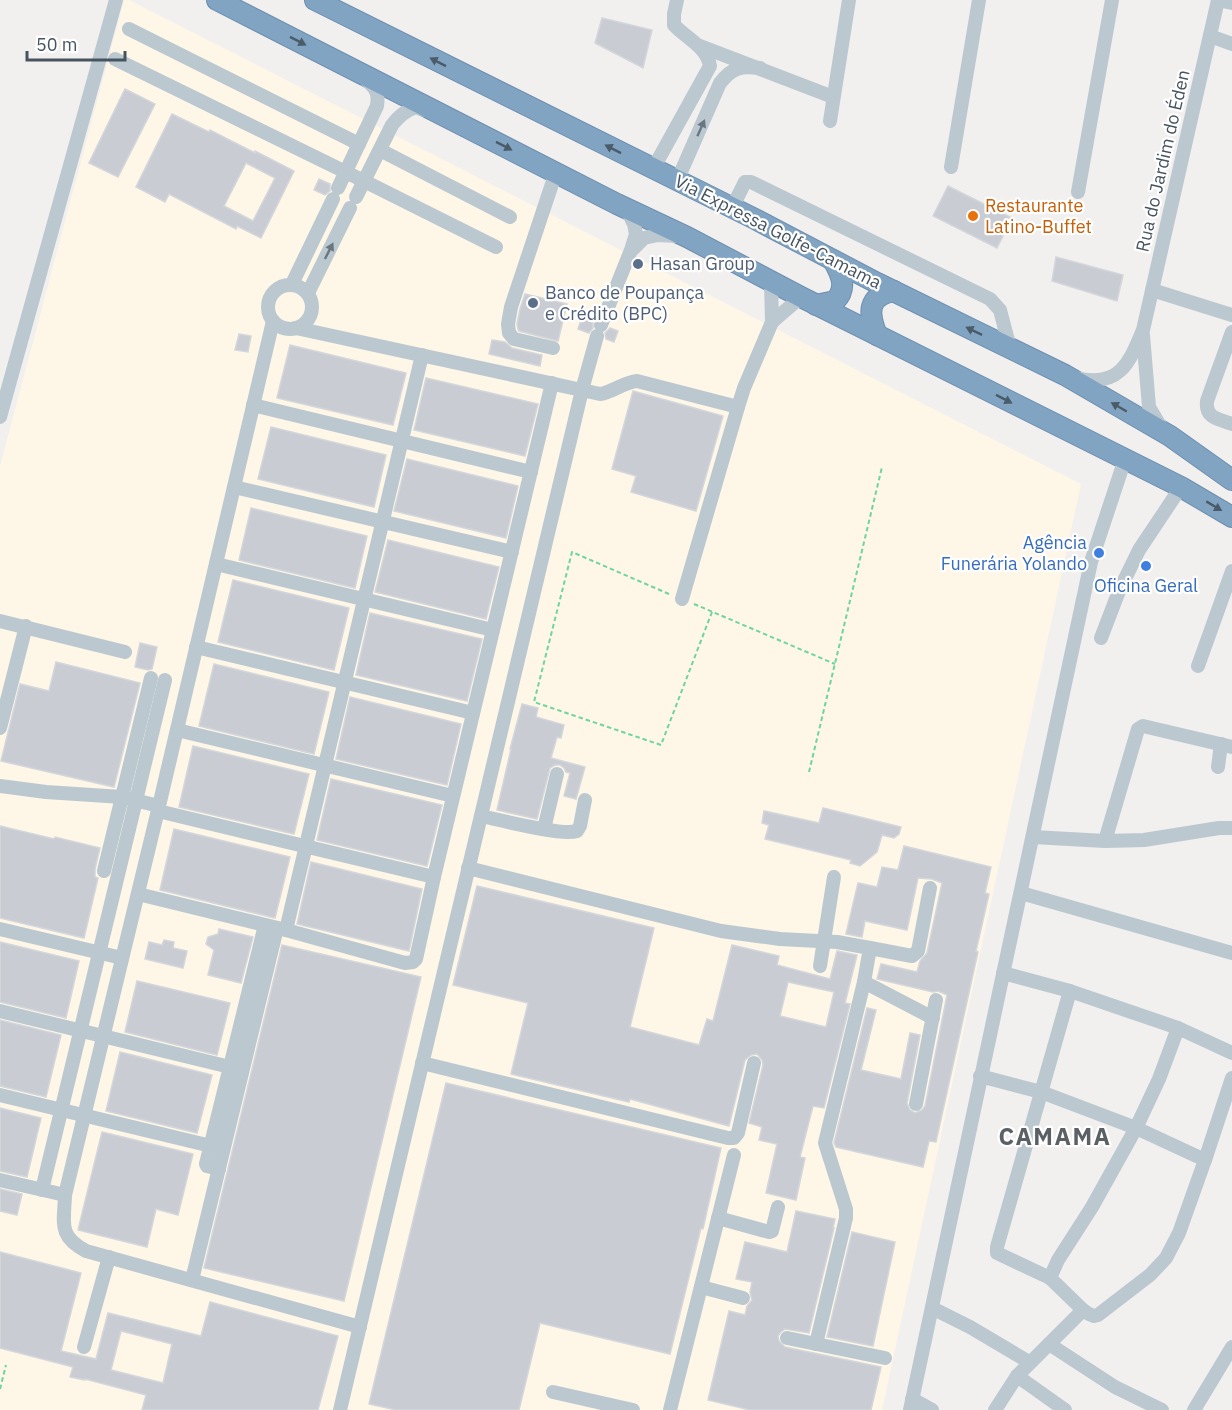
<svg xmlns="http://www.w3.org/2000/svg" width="1232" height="1410" font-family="'IBM Plex Sans',sans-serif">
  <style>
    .commercial { fill: #fef6e7 }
    .building { fill: #c9ccd2; stroke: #d3d6db; stroke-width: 1.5; fill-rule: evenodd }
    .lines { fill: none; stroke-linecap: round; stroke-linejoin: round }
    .highway-casing { stroke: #6d8faf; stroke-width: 22 }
    .path { stroke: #6ed59e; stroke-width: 2; stroke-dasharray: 4.5 3; stroke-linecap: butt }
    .minor { stroke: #bbc8d0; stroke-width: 14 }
    .highway { stroke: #82a4c3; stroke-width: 20 }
    .oneway { fill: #4b5c69 }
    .oneway2 { fill: #687781 }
    .food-dot { fill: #e8710a; stroke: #fff; stroke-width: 2 }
    .service-dot { fill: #5c6f8a; stroke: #fff; stroke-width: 2 }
    .shop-dot { fill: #3f7fe0; stroke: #fff; stroke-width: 2 }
    .labels { text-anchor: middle; stroke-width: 4.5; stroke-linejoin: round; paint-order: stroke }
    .street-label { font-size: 18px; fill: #45545f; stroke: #fff }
    .food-label { font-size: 18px; fill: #c56008; stroke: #fff; text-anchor: start }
    .service-label { font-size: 18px; fill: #4e5e75; stroke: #fff; text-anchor: start }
    .shop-label { font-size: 18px; fill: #366cbe; stroke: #fff; text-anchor: end }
    .district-label { font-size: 24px; font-weight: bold; letter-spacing: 1.5px; fill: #5b6065; stroke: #fff }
  </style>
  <rect width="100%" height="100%" fill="#f2efef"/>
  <path class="commercial" d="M124,0h5l952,484 -199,926h-882v-944z"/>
  <g class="building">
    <path d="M602,18l50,12 -9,38 -48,-25z"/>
    <path d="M125,89l30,15 -37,73 -29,-14z"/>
    <path d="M172,114l37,18 1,-2 45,23v-2l39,20 -33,67 -24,-12 -1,3 -67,-35 -4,8 -29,-15zM246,163l29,15 -22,43 -29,-15z"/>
    <path d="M319,179l11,5v7l-5,4 -11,-5z"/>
    <path d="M948,186l64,32 -15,30 -64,-32z"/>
    <path d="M1056,257l67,18 -6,26 -65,-20z"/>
    <path d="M525,294l42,10 -9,37 -39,-10 -1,-2 -1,-5 3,-15z"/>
    <path d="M582,317l11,4v7l-4,5 -11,-4z"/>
    <path d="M610,328l8,3 -4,11 -8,-3 -1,-6z"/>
    <path d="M239,334l12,2 -3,16 -13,-2z"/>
    <path d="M492,340l13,2 7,6 30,7 -2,11 -51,-12z"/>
    <path d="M290,345l116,28 -13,52 -116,-27z"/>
    <path d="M426,378l112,26 -13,52 -111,-26z"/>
    <path d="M633,391l90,25 -27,95 -65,-19 5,-16 -24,-7z"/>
    <path d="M271,427l115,28 -12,52 -116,-28z"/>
    <path d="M407,459l111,27 -12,52 -112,-27z"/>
    <path d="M251,508l116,28 -12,52 -116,-28z"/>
    <path d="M388,540l111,27 -13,52 -111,-27z"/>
    <path d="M233,580l116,28 -15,62 -116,-28z"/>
    <path d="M370,613l112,26 -15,62 -111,-26z"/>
    <path d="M140,643l17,4 -5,22 -4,1 -13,-3z"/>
    <path d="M56,662l84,21 -26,104 -113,-26 19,-77 29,7z"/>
    <path d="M214,664l115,28 -15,62 -115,-28z"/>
    <path d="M350,697l111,27 -14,61 -111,-26z"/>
    <path d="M522,704l16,4 -2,9 28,8 -3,13 -4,-1 -6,21 34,9 -9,32 -12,-3 6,-23 -4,-1 -2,-4 -4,-3h-5l-5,3 -13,51 -40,-9 14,-61h-1z"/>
    <path d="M193,746l116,28 -15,60 -115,-27z"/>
    <path d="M331,779l111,26 -15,61 -110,-26z"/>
    <path d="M823,808l78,19 -2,7 -5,4 -12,-3 -5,17 -17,14 -10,-3 1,-3 -86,-21 4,-14 -7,-2 2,-12 55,12z"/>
    <path d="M0,826l54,13 1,-2 45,11 -5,21v8l3,1 -14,60 -84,-20z"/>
    <path d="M174,829l116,28 -15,61 -115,-28z"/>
    <path d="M904,846l87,21 -6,26 4,1 -13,57 2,1 -42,190 -7,-1 -6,26 -87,-20 -2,-4 33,-135 9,2 -15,60 40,9 9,-46 10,2 -13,68 3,7 5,3 7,-3 3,-4 22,-111 -9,-4 -5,1 -56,-13 4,-15 36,8 3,-11 7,-8 15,-70 -10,-4 -14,-1 -11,52 -42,-9 -3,16 -16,-3 12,-51 19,4 5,-20 16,3z"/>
    <path d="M311,862l111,27 -13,62 -112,-27z"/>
    <path d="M477,886l177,42 -24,99 69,18 8,-26 6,2 19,-76 47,11 -2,9 53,14 7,-28 20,4 -12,48 5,1 -26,104 -11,-2 -13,51 5,1 -9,42 -30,-7 11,-49 -18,-4 3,-13 -13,-4 14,-58 -1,-5 -5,-6 -6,1 -6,5 -16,66 -99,-27 -1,3 -118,-28 17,-71 -75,-18zM788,982l46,10 -8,35 -46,-11z"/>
    <path d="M219,929l34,8 -12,46 -33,-8 6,-25 -8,-6 2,-7 10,-3z"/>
    <path d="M164,940l10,2 -1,6 14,3 -4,17 -38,-9 4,-17 13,3z"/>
    <path d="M0,942l79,19 -13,57 -66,-16z"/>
    <path d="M282,945l139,32 -77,324 -140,-33z"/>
    <path d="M137,981l93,22 -13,52 -92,-23z"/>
    <path d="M0,1020l61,15 -15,62 -46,-11z"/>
    <path d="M120,1052l92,23 -15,58 -91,-22z"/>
    <path d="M446,1083l275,65 -18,81 -2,-1 -31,126 -130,-31 -21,87h-123l-27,-6z"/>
    <path d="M0,1108l41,10 -14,59 -27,-6z"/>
    <path d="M102,1132l91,22 -15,61 -22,-6 -9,38 -69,-17z"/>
    <path d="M0,1189l22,5 -5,21 -17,-4z"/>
    <path d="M796,1211l39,8 -2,9h1l-25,105 -24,-4 -4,3 -3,4 1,5 6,6 96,20 -10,43h-121l-42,-10 21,-89 16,4 2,-9 5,-6 -2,-8 2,-10 -16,-3 9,-37 42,10z"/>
    <path d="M852,1232l43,10 -22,104 -46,-9z"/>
    <path d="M0,1252l81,21 -20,78 35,8 12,-46 93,23 9,-34 128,34 -20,74h-176l4,-15 -61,-16v1l-15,-3 3,-10 -73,-19zM121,1331l51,13 -9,39 -52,-13z"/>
  </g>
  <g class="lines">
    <defs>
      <g id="highway">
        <path d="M217,0l400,204 70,33 114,60 380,190 51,30"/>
        <path d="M315,0l438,218 124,65 188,92 105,61 62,44"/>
        <path d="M816,305l19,-4c13,-13 6,-27 -2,-41"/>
        <path d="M877,335c-9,-22 -10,-39 17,-44"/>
      </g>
    </defs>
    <use href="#highway" class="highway-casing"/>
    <g class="path">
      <path d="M669,594l-97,-42 -38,150 127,43 51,-133"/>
      <path d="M694,604l141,60"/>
      <path d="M809,772l73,-305"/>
      <path d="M0,1389l6,-24"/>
    </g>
    <g class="minor">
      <path d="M129,29l230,115"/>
      <path d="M1210,36l22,8"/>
      <path d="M700,46l133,51"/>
      <path d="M115,59l249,122 132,66"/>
      <path d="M830,121l19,-121"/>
      <path d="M380,150l130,67"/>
      <path d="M951,167l28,-167"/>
      <path d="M653,169l57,-103c-3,-19 -24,-28 -36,-41v-11l3,-14"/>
      <path d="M677,181l43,-98c13,-16 20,-17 40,-15"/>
      <path d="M338,188l39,-82c2,-13 -1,-18 -11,-26"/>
      <path d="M1078,192l34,-192"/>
      <path d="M356,197l36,-72c7,-9 13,-14 24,-18l9,3"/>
      <path d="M732,208l13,-26h6l239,117 10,11 10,38"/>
      <path d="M633,249l11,-11 14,-3 20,1"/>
      <path d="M292,284l41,-85"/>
      <circle cx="290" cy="307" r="22"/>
      <path d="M1152,290l80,25"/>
      <path d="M308,293l42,-85"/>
      <path d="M273,321l-114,485 -94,389c-1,29 -7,41 21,56l274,76"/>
      <path d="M772,322l29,-25"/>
      <path d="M601,325l30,-75 5,-16 -2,-10 -6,-12 -4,-3"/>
      <path d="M296,328l304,66c13,-2 24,-12 37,-13l101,26 -56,192"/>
      <path d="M1232,332l-25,69c-2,17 11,18 25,23"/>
      <path d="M1143,335l6,72 13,22"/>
      <path d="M553,348l-39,-9 -5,-6 -1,-9 3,-17 45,-135"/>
      <path d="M1076,378c43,10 53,-14 67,-48l75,-330 14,3"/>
      <path d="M253,405l278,67"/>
      <path d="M738,407l6,-19 28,-66 -1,-41"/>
      <path d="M0,417l116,-417"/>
      <path d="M234,487l278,65"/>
      <path d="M216,564l277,66"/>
      <path d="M0,621l125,31"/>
      <path d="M1101,638l18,-47 20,-41 42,-63"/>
      <path d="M196,647l277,66"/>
      <path d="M1198,666l34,-95"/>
      <path d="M0,728l26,-102"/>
      <path d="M177,730l276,66"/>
      <path d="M1232,747l-89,-21 -5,3 -33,112 39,-1 75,-12h13"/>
      <path d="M1218,767l3,-23"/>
      <path d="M0,786l46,6 76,5 37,9"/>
      <path d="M158,811l276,66"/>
      <path d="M481,816c20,4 79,20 96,15l3,-5 5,-26"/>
      <path d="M544,829l13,-55"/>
      <path d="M1033,837l72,4"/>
      <path d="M468,868l253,63 59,8 57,3 33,6 -6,34 69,36"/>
      <path d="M104,871l47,-193"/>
      <path d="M1021,893l211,60"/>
      <path d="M138,894l148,36 119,33 8,-1 3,-3 18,-82 118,-494"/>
      <path d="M0,929l122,29"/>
      <path d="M286,930l136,-575"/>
      <path d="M870,948l42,8 6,-5 12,-63"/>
      <path d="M820,966l14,-89"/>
      <path d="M1003,973l67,18 108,37 54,25"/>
      <path d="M1070,991l-73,256v6l53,25 33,32 6,4 5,2 4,-1 52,-40 16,-17 13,-25 26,-73 27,-82"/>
      <path d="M0,1011l230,56"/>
      <path d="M422,1063l306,75h6l4,-5 16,-70"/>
      <path d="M980,1076l61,16 95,36 69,32"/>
      <path d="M0,1095l211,51"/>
      <path d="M916,1104l20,-104"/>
      <path d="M219,1169l-12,-3 -1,-2 59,-239"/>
      <path d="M0,1180l65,15"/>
      <path d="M42,1190l123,-510"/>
      <path d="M718,1218l51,14 3,-1 6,-24"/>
      <path d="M1050,1278l8,-18 34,-53 44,-79 23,-49 19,-51"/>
      <path d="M192,1280l85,-352"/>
      <path d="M701,1287l42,11"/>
      <path d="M932,1308l38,19 59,35"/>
      <path d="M787,1338l98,20"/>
      <path d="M816,1344l30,-126v-9l-21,-66 39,-161"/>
      <path d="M1049,1344l66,43 47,23"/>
      <path d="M84,1347l25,-90"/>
      <path d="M1017,1376l48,34"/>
      <path d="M553,1392l80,18"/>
      <path d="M912,1399l20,11"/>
      <path d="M340,1410l242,-1020 15,-54"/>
      <path d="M670,1410l64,-255"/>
      <path d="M910,1410l181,-848 34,-103"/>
      <path d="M995,1410l22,-34 66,-66"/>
      <path d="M1194,1410l38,-63"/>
    </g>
    <use href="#highway" class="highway"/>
  </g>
  <defs><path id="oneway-solid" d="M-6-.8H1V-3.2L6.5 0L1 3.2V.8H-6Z" transform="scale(1.5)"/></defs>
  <g class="oneway">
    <use href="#oneway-solid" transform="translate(298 41) rotate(27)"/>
    <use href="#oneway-solid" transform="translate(438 62) rotate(-153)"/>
    <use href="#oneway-solid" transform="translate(504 146) rotate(27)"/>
    <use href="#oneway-solid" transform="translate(613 149) rotate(-153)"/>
    <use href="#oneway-solid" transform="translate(974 331) rotate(-154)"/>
    <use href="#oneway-solid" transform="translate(1004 399) rotate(27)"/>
    <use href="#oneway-solid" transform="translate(1119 407) rotate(-150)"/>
    <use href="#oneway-solid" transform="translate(1214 506) rotate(31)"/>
  </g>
  <g class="oneway2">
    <use href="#oneway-solid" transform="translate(701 128) rotate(-66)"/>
    <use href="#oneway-solid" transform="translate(329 251) rotate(-63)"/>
  </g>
  <circle class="food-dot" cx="973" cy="216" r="6"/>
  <g class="service-dot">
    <circle cx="638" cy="264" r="6"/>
    <circle cx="533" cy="303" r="6"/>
  </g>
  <g class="shop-dot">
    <circle cx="1099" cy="553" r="6"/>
    <circle cx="1146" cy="566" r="6"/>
  </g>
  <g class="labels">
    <g class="street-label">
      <text transform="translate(1163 161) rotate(-77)" y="6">Rua do Jardim do Éden</text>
      <text transform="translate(778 232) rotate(27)" y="6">Via Expressa Golfe-Camama</text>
    </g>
    <g class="food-label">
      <text x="985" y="212">Restaurante<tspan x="985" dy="21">Latino-Buffet</tspan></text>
    </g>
    <g class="service-label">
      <text x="650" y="270">Hasan Group</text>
      <text x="545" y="299">Banco de Poupança<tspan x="545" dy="21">e Crédito (BPC)</tspan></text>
    </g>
    <g class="shop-label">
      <text x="1087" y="549">Agência<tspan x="1087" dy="21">Funerária Yolando</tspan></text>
      <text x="1146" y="592" text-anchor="middle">Oficina Geral</text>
    </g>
    <g class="district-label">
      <text x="1055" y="1145">CAMAMA</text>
    </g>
  </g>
  <path d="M27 51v9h98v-9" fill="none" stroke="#45545f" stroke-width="3"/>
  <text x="36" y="51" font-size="18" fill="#45545f" stroke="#ffffff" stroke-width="4.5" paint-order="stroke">50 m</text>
</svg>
